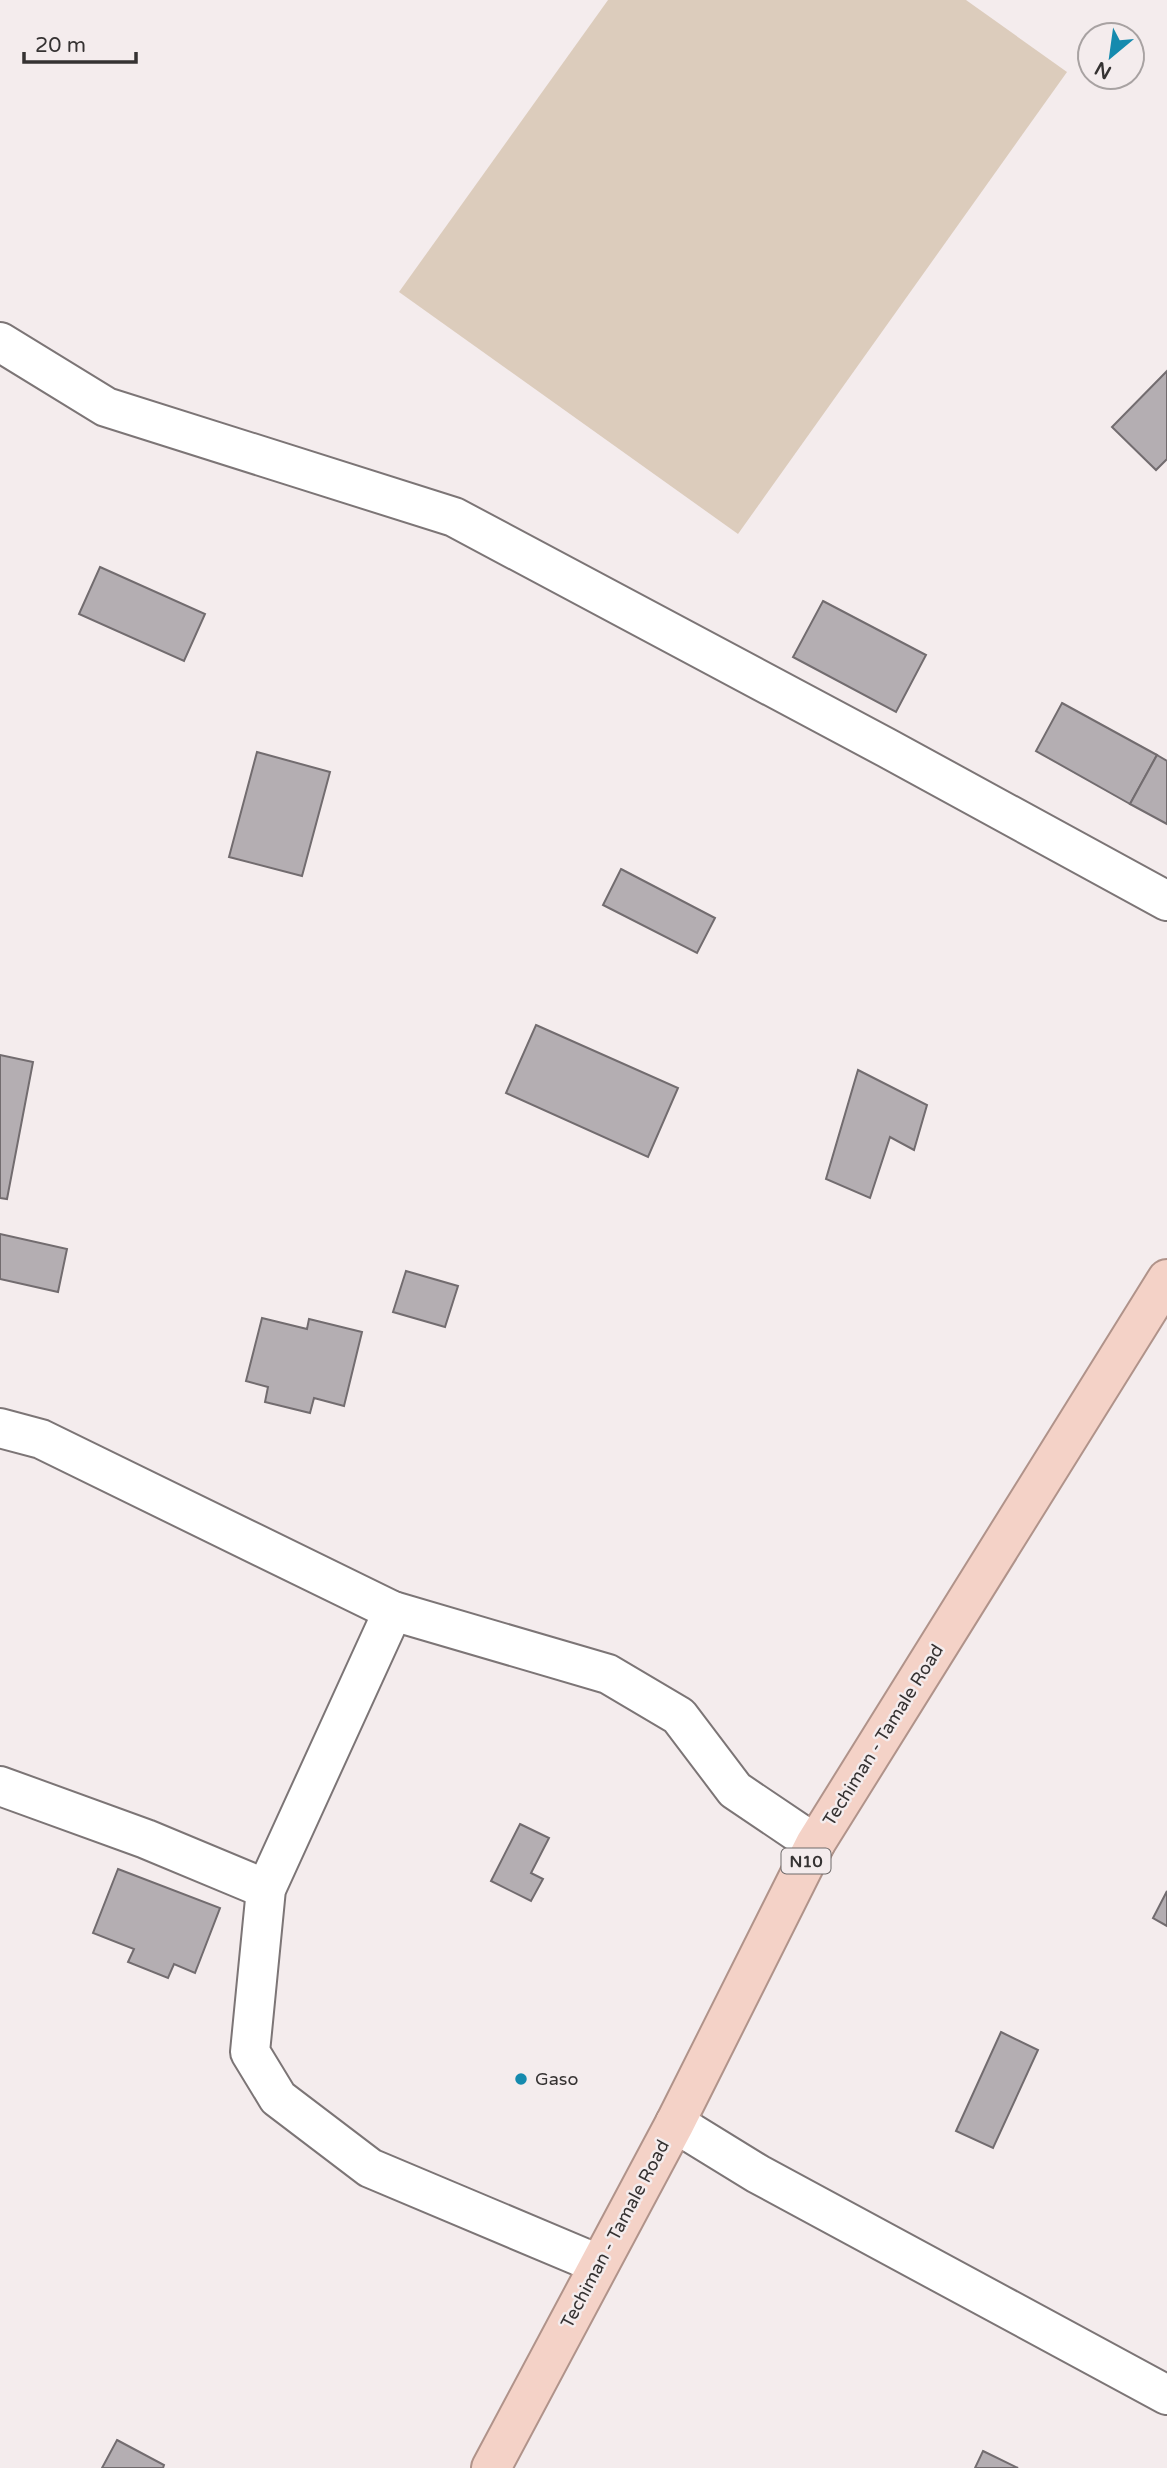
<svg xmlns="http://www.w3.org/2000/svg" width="1167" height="2468" font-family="'Varela Round',sans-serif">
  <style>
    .green { fill: #dcccbc }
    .building { fill: #b4aeb2; stroke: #726c6f; stroke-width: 2 }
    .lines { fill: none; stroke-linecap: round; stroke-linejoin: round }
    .minor-casing { stroke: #7c7576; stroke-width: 42 }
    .trunk-casing { stroke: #b0938a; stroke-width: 42 }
    .minor { stroke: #fff; stroke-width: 38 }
    .trunk { stroke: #f4d2c7; stroke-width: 38 }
    .poi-dot { fill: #158aae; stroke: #f4eced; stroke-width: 2.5 }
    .labels { text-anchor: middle; stroke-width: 5; stroke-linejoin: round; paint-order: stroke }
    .shield { fill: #f4eced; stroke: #6e6a6a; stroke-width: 2 }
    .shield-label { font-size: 16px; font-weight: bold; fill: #353232 }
    .street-label { font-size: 18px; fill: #353232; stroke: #f4eced }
    .poi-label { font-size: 18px; fill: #353232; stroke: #f4eced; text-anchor: start }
  </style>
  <rect width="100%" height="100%" fill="#f4eced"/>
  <path class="green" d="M608,0h358l101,72 -329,462 -339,-242z"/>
  <g class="building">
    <path d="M1167,371v88l-11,11 -44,-43z"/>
    <path d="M100,567l105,47 -21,47 -105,-47z"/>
    <path d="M823,601l103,54 -30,57 -103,-55z"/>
    <path d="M1062,703l95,52 -27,49 -94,-53z"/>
    <path d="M257,752l73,20 -28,104 -73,-19z"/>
    <path d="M1157,755l10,6v63l-37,-20z"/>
    <path d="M621,869l94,49 -18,35 -94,-48z"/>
    <path d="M536,1025l142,63 -30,69 -142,-64z"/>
    <path d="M0,1055l33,7 -26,137 -7,-1z"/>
    <path d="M858,1070l69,35 -13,45 -24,-13 -20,61 -44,-19z"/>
    <path d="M0,1234l67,15 -9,43 -58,-13z"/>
    <path d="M406,1271l52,15 -13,41 -52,-15z"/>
    <path d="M262,1318l45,11 2,-10 53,13 -18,74 -30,-8 -4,15 -45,-11 3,-15 -22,-6z"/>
    <path d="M520,1824l29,14 -18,35 12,6 -12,22 -40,-20z"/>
    <path d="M118,1869l102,39 -25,65 -21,-9 -6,14 -40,-16 6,-13 -41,-16z"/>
    <path d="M1167,1891v35l-14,-8z"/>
    <path d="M1001,2032l37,18 -45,98 -37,-17z"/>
    <path d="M117,2440l47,25 -1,3h-61z"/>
    <path d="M983,2451l35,17h-43z"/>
  </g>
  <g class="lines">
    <defs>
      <g id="minor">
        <path d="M0,342l106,65 348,110 433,231 280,153"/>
        <path d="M0,1428l41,11 352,172 215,63 71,42 56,74 80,54"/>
        <path d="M393,1611l-127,278 -16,163 28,46 92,70 228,96"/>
        <path d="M0,1786l146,53 120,50"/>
        <path d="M675,2123l83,51 409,221"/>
      </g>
      <path id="trunk" d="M491,2468l184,-345 140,-279 352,-565"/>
    </defs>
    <use href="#minor" class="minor-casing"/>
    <use href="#trunk" class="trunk-casing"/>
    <use href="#minor" class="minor"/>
    <use href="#trunk" class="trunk"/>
  </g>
  <circle class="poi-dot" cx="521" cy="2079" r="7"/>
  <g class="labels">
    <rect class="shield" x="781.5" y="1848.5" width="49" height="25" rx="5"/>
    <g class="shield-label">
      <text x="806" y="1867">N10</text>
    </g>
    <g class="street-label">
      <text transform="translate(883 1735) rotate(-58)" y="6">Techiman - Tamale Road</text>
      <text transform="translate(615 2234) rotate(-62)" y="6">Techiman - Tamale Road</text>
    </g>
    <g class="poi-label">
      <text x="535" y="2085">Gaso</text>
    </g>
  </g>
  <g transform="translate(1111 56) rotate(209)"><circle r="33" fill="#f4eced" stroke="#a8a2a2" stroke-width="2"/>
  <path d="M0-5L12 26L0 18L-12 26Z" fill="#158aae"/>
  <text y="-10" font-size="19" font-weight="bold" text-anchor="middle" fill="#353232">N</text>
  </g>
  <path d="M24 52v10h112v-10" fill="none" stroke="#353232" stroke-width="3.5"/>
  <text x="35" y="52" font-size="21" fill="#353232" stroke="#f4eced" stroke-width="5" paint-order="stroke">20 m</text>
</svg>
